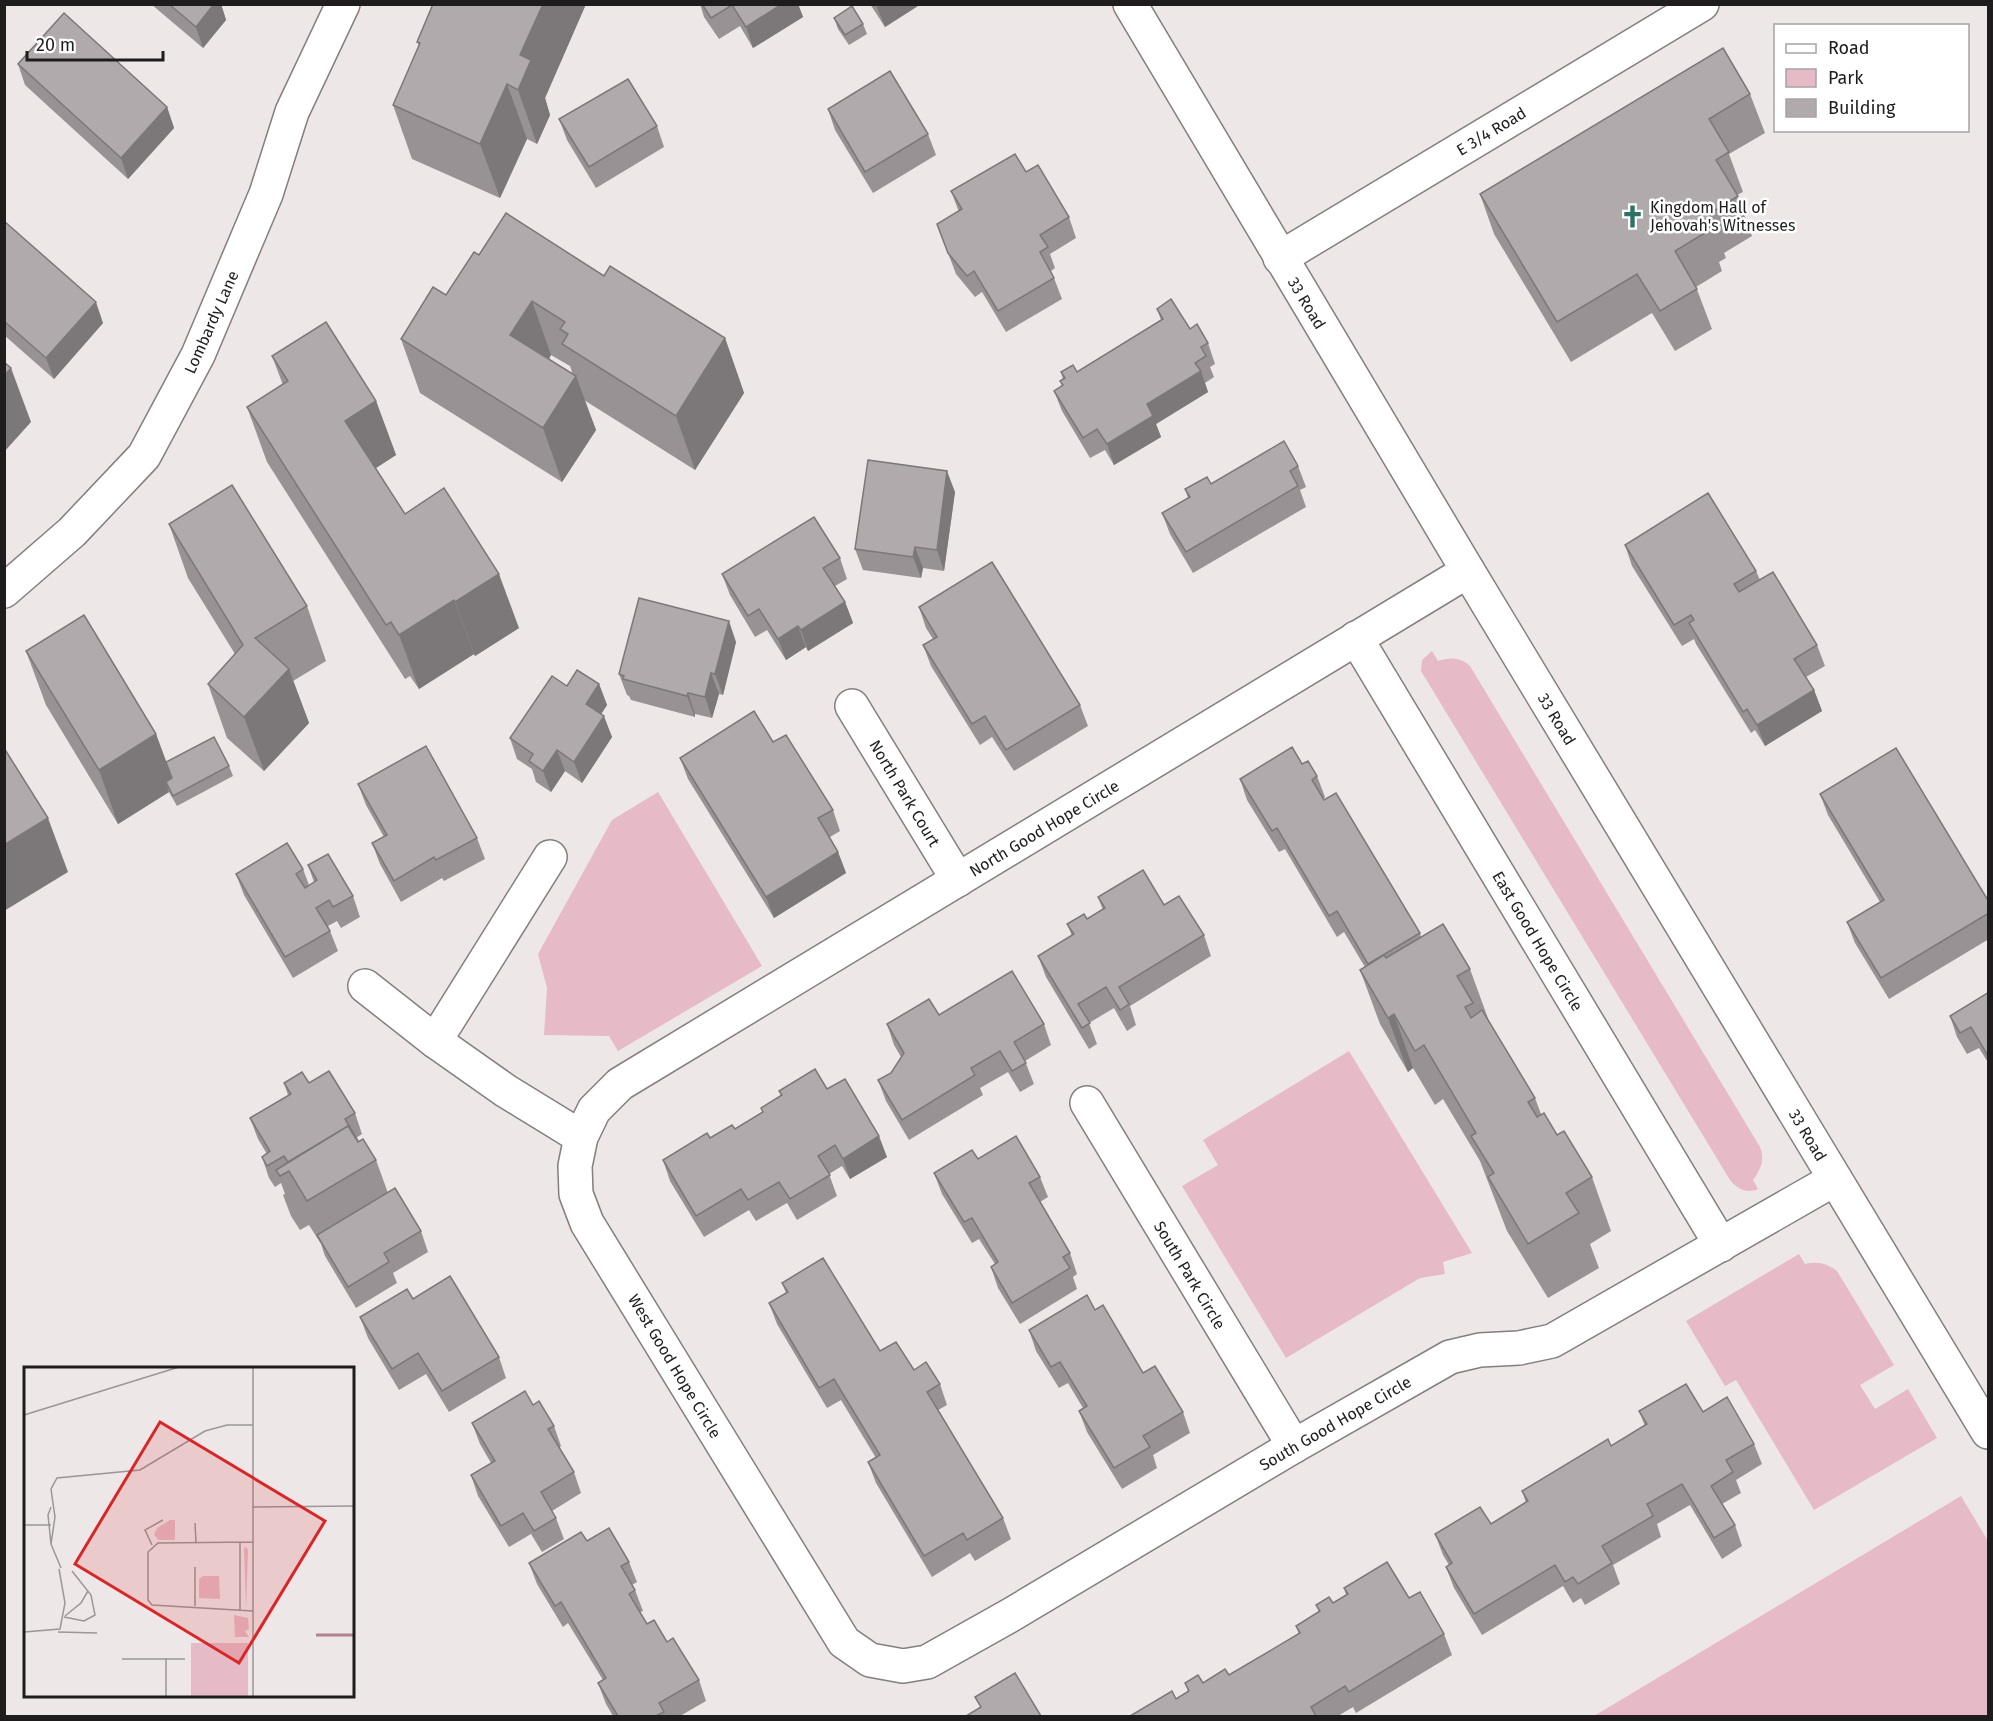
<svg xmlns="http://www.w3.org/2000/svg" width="1993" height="1721" font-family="'Fira Sans',sans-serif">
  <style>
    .green { fill: #e6bac6 }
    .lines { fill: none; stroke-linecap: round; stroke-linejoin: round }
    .street-casing { stroke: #847e7f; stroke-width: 36 }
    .secondary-casing { stroke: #847e7f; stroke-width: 36 }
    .street { stroke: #fff; stroke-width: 33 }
    .secondary { stroke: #fff; stroke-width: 33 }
    .wall { fill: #989294; fill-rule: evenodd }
    .shaded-wall { fill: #7c7778 }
    .building { fill: #b1aaac; stroke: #7c7778; stroke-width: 1.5 }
    .labels { text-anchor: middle; stroke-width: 5; stroke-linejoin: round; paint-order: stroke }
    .street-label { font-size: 16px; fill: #1e1c1d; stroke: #fff }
    .poi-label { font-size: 16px; fill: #1e1c1d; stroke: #fff; text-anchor: start }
    .inset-river { fill: none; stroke: #b1828f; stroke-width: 3 }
    .inset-road { fill: none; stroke: #9b9697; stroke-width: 1.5 }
    .view { fill: #d62828; fill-opacity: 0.15; stroke: #d62828; stroke-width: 3 }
    .inset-edge { fill: none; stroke: #1e1c1d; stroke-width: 3 }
  </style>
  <rect width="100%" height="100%" fill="#eee7e8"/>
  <g class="green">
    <path d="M1432,651l6,10c12,-4 22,-4 32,5l290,481c5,13 1,22 -7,33l5,9c-11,5 -21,0 -28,-9l-309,-509 1,-11z"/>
    <path d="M658,792l104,174 -144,85 -9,-15 -65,-1 3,-47 -9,-34 74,-134z"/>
    <path d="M1349,1051l123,202 -29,9 2,12 -25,4 -134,80 -104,-172 36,-21 -15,-25z"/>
    <path d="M1799,1254l6,10c12,-3 22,-1 32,7l57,94 -34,20 15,24 33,-20 29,49 -123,72 -78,-130 -11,6 -39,-65z"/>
    <path d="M1961,1496l27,45v175h-394z"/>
  </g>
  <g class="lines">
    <defs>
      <g id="street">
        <path d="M1280,258l422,-254"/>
        <path d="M1468,571l-848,513 -26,26 -13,27 -6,29 1,28 11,29 257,419 26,18 33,6 24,-4 82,-46 285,-170 156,-89 30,-7 39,-2 33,-7 283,-162"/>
        <path d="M4,591l68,-59 72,-76 54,-101 68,-161 26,-82 51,-108"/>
        <path d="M1356,638l365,607"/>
        <path d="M852,706l106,174"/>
        <path d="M550,857l-115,184 71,50 75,46"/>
        <path d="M365,986l70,55"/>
        <path d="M1087,1103l207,343"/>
      </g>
      <path id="secondary" d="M1130,4l338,567 520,861"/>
    </defs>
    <use href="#street" class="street-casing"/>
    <use href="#secondary" class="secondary-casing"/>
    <use href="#street" class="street"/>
    <use href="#secondary" class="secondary"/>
  </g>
  <g class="wall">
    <path d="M151,4h70l5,16 -23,28z"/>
    <path d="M433,4h153l-41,94 5,17 -13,29 -10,-5 -27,59 -88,-39 -19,-54 26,-59 -2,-4z"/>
    <path d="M700,4h98l5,13 -50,31 -13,-22 -21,13 -15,-22z"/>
    <path d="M870,4h51l-36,23z"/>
    <path d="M834,18l29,6 4,10 -18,11 -11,-16z"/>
    <path d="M18,64l149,43 7,21 -46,51 -103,-94z"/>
    <path d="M1750,94l15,39 -36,21 14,38 -6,3 15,41 -28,17 2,5 -7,4 3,9 -26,16 16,42 -37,22 -23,-38 -81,49 -77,-128 -14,-40z"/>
    <path d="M828,109l100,25 8,21 -63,38 -38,-63z"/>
    <path d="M559,119l98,7 7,21 -68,41 -29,-48z"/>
    <path d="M1026,172l43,45 7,21 -26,16 5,14 -4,3 3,7 8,21 -56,33 -24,-40 -7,5 -19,-23 -19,-50 22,-12 -8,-21z"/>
    <path d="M4,221l99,102 -49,56 -50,-44z"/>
    <path d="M479,255l125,21 121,62 19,55 -49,77 -111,-70 12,30 -34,52 -142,-89 -19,-54 45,-44zM551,355l19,11 3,9 -24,-16z"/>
    <path d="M1157,309l33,20 18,14 7,21 -5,3 4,10 -9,6 3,9 -52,32 5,13 -47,28 -9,-15 -15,8 -28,-47 -8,-20 8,-5 -2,-5 3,-2 -2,-7h16l84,-52z"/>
    <path d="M272,356l104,45 20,54 -20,13 29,46 114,114 -44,28 -1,-2 -55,35 -9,-13 -5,3 -138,-217 -20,-55 36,-22z"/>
    <path d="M1298,466l8,21 -6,3 6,17 -113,66 -23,-39 -8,-21 26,-15 -3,-9z"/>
    <path d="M955,492l-11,79 -21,-3 -2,10 -58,-8 -8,-21z"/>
    <path d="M169,524l138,82 19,55 -33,20 16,42 -45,48 -37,-33 -19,-54 27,-30 -47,-76z"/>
    <path d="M1625,545l131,26 4,9 57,65 8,21 -19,11 8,13 8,21 -57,35 -10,-16 -4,3 -55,-89 -2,-5 -12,7 -50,-80z"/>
    <path d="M840,558l7,21 -12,7 10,16 8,21 -45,28 -2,-4 -20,13 -19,-30 -12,7 -25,-42 -8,-21z"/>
    <path d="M919,607l161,98 8,21 -74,45 -22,-34 -12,8 -49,-79 -8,-21 10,-6 -7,-11z"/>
    <path d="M736,642l-13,53 -4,-1 -7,24 -17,-4v3l-64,-17 -2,-4 -2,-1 -8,-21z"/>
    <path d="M26,651l130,83 10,28 63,4 4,10 -56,30 -8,-14 -51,32 -72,-119z"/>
    <path d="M599,684l8,21 -6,9 11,23 -30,46 -17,-12 -14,21 -15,-10 -4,-13 -15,-10 -7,-21 57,-52z"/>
    <path d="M773,742l60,68 7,21 -10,6 8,15 8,21 -72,45 -86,-139 -8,-21z"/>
    <path d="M1302,764l15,12 8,21 -2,2 97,134 1,4 49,32 19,52 46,77 6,16 51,63 19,54 -21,13 9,24 -51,30 -41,-67 -27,-70 -37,-62 -8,6 -22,-37 -5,4 -28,-48 -20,-54 5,-3 -21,-35 -7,5 -52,-88 -6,3 -32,-52 -7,-21z"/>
    <path d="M358,784l119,54 8,21 -41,22 -2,-3 -41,24 -21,-38 -8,-21 12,-6 -18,-32z"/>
    <path d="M1820,794l169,108v37l-100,60 -34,-56 -8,-21 33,-20 -52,-87z"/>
    <path d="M308,865l45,31 7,21 -19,11 -4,-7 -9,5 10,25 -45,27 -49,-83 -8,-21 67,-5 6,16 5,-3z"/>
    <path d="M1098,897l66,8 40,30 7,21 -81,50 6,19 -9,6 -13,-23 -25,15 8,21 -8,5 -43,-72 -8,-21 34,-20 -5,-12 20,-5 16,-9z"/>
    <path d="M1989,992v72l-10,-16 -12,6 -10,-17 -7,-21z"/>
    <path d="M939,1015l105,9 7,21 -26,16 9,23 -14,8 -12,-20 -28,16 3,7 -74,45 -23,-39 -8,-21 13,-7 10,-16 -7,-12 -7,-21z"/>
    <path d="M284,1083h25l46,30 7,21 -6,4 2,4 18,18 12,33 33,38 7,21 -35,21 4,10 -41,25 -31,-52 -4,-12 -12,-19 -9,5 -9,-14 -8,-21 2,-1 -4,-11 -6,4 -6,-9 -7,-21 5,-3 -9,-15 -8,-21 38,-23z"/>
    <path d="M827,1089l60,68 -37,22 -8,-13 -13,8 8,22 -40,24 -10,-17 -31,18 -7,-11 -45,27 -34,-56 -7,-21 47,-22 25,-9 28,-17 -2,-4 20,-12 -2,-5z"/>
    <path d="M978,1159l62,18 8,20 -8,5 30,51 7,21 -4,3 4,12 -57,35 -22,-36 -7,-21 4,-3 -16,-25 -7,4 -30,-49 -8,-21z"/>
    <path d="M782,1283l98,68 60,33 7,21 -9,5 65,108 8,21 -36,22 -5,-8 -38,24 -56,-94 -8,-21 8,-4 -35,-58 -14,8 -50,-84 -8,-21 17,-10z"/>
    <path d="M413,1299l86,58 7,21 -57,34 -23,-38 -27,16 -31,-52 -8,-21z"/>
    <path d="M1095,1310l48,63 40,39 7,21 -37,22 4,13 -35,21 -35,-57 -8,-21 4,-3 -15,-25 -9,5 -23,-37 -7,-21z"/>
    <path d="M533,1405l21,21 7,20 -2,2 15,24 7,21 -29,18 4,7 8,21 -22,13 -11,-18 -22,13 -31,-51 -7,-21 20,-12 -11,-19 -8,-21z"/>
    <path d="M1639,1411l64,1 51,32 8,20 -26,16 5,13 -19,11 13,21 7,21 -20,13 -32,-54 -33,19 4,13 -48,28 7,19 -35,21 -4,-7 -8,5 -10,-17 -81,49 -28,-47 -8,-21 3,-2 -6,-10 -8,-21 56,-10 35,-21 -4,-12 89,-45 34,-20z"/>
    <path d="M587,1541l42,21 8,20 -5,3 3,5 8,21 -3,1 7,12 20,18 32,38 7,21 -26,15h-67l-7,-12 -8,-21 5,-3 -35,-57 -5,4 -26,-43 -8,-21z"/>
    <path d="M1344,1588l65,10 35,36 8,21 -96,58 -3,-6 -15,9h-208l46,-17 12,-8 -3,-8h18l26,-8 70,-41 -3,-8 23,-14 -3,-7 17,-2 13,-8z"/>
  </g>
  <g class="shaded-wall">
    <path d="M214,4h7l5,16 -23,28 -7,-21z"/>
    <path d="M543,4h43l-41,94 5,17 -13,29 -19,-54 2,-35z"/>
    <path d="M782,4h16l5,13 -50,31 -7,-21z"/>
    <path d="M880,4h41l-36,23 -8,-20z"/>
    <path d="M507,84l20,55 -27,59 -20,-54z"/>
    <path d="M167,107l7,21 -46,51 -7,-21z"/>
    <path d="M532,301l19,54 -21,34 -20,-54z"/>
    <path d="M96,302l7,21 -49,56 -8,-21z"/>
    <path d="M725,338l19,55 -49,77 -19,-54z"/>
    <path d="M11,368l20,54 -27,30v-76z"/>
    <path d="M1201,371l7,21 -52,32 5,13 -47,28 -7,-21 40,-40z"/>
    <path d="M576,376l20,54 -34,52 -19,-54z"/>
    <path d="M376,401l20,54 -31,20 -20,-54z"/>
    <path d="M947,471l8,21 -11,79 -7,-21z"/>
    <path d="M915,547l8,21 -2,10 -8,-21z"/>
    <path d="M499,574l20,54 -44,28 -20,-54z"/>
    <path d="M454,600l20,54 -55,35 -20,-54z"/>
    <path d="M845,602l8,21 -45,28 -7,-21z"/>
    <path d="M729,621l7,21 -13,53 -8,-21z"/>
    <path d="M798,626l8,21 -20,13 -8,-21z"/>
    <path d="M289,669l20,54 -45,48 -20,-54z"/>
    <path d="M711,673l8,21 -7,24 -7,-21z"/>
    <path d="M599,684l8,21 -13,20 -8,-21z"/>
    <path d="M1814,690l8,21 -57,35 -8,-21z"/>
    <path d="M688,693l7,21v3l-8,-21z"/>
    <path d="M604,716l8,21 -30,46 -8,-21z"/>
    <path d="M156,734l20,54 -10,-6 3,10 -51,32 -19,-54z"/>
    <path d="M557,750l8,21 -14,21 -8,-21z"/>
    <path d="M48,818l20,54 -64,39v-66z"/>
    <path d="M838,852l8,21 -72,45 -8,-21z"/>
    <path d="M1394,1014l19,54 -5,4 -20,-54z"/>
    <path d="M879,1136l8,21 -37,22 -7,-20z"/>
  </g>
  <g class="building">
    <path d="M169,4h45l-18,23z"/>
    <path d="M433,4h110l-23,51 11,5 -13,30 -11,-6 -27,60 -87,-39 27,-62 -3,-1z"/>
    <path d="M702,4h80l-36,23 -14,-22 -21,13z"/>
    <path d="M852,6l11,18 -18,11 -11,-17z"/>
    <path d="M64,13l103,94 -46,51 -103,-94z"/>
    <path d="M1723,48l27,46 -41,25 20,33 -13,8 22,36 -29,18 3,4 -9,6 5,7 -33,20 22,38 -37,22 -23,-37 -80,48 -77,-128z"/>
    <path d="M890,71l38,63 -63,38 -37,-63z"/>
    <path d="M628,79l29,47 -68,41 -30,-48z"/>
    <path d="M1015,154l11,18 12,-7 31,52 -29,18 8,12 -8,5 14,26 -56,33 -24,-40 -7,5 -19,-23 -11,-29 25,-15 -11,-18z"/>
    <path d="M506,213l98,63 6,-10 115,72 -49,78 -114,-72 6,-10 -8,-5 5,-7 -33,-21 -22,34 66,41 -33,52 -142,-89 32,-52 13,8 28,-43 5,3z"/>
    <path d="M4,221l92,81 -50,56 -42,-37z"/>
    <path d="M1171,299l19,30 7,-5 11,19 -7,4 5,9 -11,7 6,8 -54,33 6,12 -46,28 -10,-15 -14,9 -29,-47 9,-6 -3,-4 5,-3 -4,-6 12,-7 4,7 86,-53 -6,-10z"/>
    <path d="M326,322l50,79 -31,20 60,93 39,-26 55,86 -44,28 -1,-2 -55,35 -8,-13 -5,3 -139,-218 41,-26 -16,-25z"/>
    <path d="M4,362l7,6 -7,8z"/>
    <path d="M1284,441l14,25 -8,5 8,15 -112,66 -24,-39 28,-16 -5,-8 22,-12 4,7z"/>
    <path d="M868,460l79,11 -10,79 -22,-3 -2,10 -58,-8z"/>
    <path d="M232,485l75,121 -52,32 34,31 -45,48 -36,-33 35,-39 -74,-121z"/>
    <path d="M1708,493l48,78 -22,13 5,8 34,-20 44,73 -23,14 20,31 -57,35 -10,-16 -4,3 -54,-89 5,-3 -3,-5 -17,10 -49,-80z"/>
    <path d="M814,517l26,41 -17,10 22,34 -44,28 -3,-4 -20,13 -19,-30 -11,7 -26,-42z"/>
    <path d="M992,562l88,143 -74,45 -21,-34 -13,8 -49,-79 14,-8 -18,-30z"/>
    <path d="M639,598l90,23 -14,53 -4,-1 -6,24 -17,-4 -1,3 -64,-17 1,-3 -5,-2z"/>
    <path d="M84,615l72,119 -57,36 -73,-119z"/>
    <path d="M577,670l22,14 -13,20 18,12 -30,46 -17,-12 -14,21 -14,-10 4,-7 -23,-16 42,-62 15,10z"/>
    <path d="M754,711l19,31 13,-7 47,75 -15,8 20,34 -72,45 -86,-139z"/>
    <path d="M214,737l15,29 -56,30 -7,-14 6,-4 -6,-16z"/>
    <path d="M426,746l51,92 -41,22 -2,-3 -40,24 -22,-38 15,-8 -29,-51z"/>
    <path d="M1292,747l10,17 6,-3 9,15 -5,4 12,20 12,-7 84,140 -52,31 -31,-53 -8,5 -52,-88 -5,3 -32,-52z"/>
    <path d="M4,748l44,70 -44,27z"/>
    <path d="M1896,748l93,154v11l-108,65 -34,-56 37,-22 -64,-106z"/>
    <path d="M287,843l16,26 -7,5 9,14 12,-8 -9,-15 20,-11 25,42 -20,11 -4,-7 -13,8 14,23 -45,26 -49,-83z"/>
    <path d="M1143,870l21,35 15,-9 25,39 -85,52 10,17 -9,6 -14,-23 -28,17 12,19 -8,5 -44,-72 36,-22 -7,-10 17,-10 3,5 18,-11 -7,-11z"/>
    <path d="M1443,924l27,45 -13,7 16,27 -8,4 6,11 11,-8 53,88 -7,4 9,15 7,-4 13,22 7,-4 28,46 -26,16 13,20 -51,31 -40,-67 6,-4 -23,-37 5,-3 -52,-88 -9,6 -21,-37 -6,4 -28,-48 24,-15 2,3z"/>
    <path d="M1012,971l32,53 -30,18 12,21 -14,8 -12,-20 -29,17 4,7 -73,45 -24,-40 13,-7 13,-20 -17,-29 42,-25 10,16z"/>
    <path d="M1989,992v64h-1l-17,-29 -11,6 -10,-17z"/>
    <path d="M815,1069l12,20 18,-10 34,57 -36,23 -8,-14 -17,11 12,19 -40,24 -11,-17 -31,18 -7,-11 -45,27 -33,-56 44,-27 3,5 22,-13 3,4 28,-17 -2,-4 21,-13 -3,-4z"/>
    <path d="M329,1071l26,42 -10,6 13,22 -10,-15 -60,36 -4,-6 -17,10 -5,-9 8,-6 -20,-33 41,-24 -7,-11 18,-11 7,11z"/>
    <path d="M348,1126l10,16 5,-3 13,21 -69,41 -18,-30 -9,5 -4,-6z"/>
    <path d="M1016,1136l24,41 -11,6 41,70 -7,4 7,11 -58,35 -21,-36 7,-5 -26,-44 -8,4 -30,-49 38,-23 6,9z"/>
    <path d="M395,1188l26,43 -37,22 5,9 -41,25 -31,-52z"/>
    <path d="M823,1258l57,93 16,-9 18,28 12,-8 14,22 -13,8 76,126 -36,22 -4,-7 -39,23 -56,-94 12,-7 -46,-76 -15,9 -50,-85 19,-11 -6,-9z"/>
    <path d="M450,1276l49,81 -57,34 -24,-38 -26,16 -32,-52 47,-28 6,10z"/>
    <path d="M1087,1295l8,15 8,-5 40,68 12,-7 28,46 -40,24 7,11 -36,21 -35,-57 8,-5 -27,-44 -9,5 -22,-37z"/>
    <path d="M1686,1384l17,28 24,-15 27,47 -28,16 7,12 -22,14 24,39 -21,13 -32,-54 -35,20 6,12 -51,30 10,17 -34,21 -5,-7 -8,5 -10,-17 -81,49 -28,-47 6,-4 -17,-29 45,-27 11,17 37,-23 -6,-10 86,-52 3,7 36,-22 -8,-13z"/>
    <path d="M525,1391l8,14 6,-4 15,25 -6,3 26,43 -33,20 15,26 -22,13 -11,-18 -22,13 -30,-51 24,-14 -23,-38z"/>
    <path d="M609,1528l20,34 -8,4 14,24 -6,4 18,30 7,-4 13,22 6,-4 26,42 -40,23 5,9 -8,4h-38l-20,-33 8,-5 -45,-76 -6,4 -26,-43 52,-31 6,9z"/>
    <path d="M1387,1562l22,36 11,-6 24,42 -95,58 -4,-6 -34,21 5,9h-186l42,-25 4,8 13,-8 -4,-8 13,-8 5,8 22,-14 4,6 71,-42 -4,-7 24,-15 -4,-6 13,-8 4,6 15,-9 -4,-6z"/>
    <path d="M1015,1673l26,43h-75l15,-9 -6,-10z"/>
  </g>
  <defs>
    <symbol id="church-bare" viewBox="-9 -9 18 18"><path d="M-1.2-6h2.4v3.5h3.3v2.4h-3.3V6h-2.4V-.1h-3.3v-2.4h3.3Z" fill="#2d7267" stroke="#fff" stroke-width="2.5" paint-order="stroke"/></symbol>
  </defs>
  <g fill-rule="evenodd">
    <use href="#church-bare" x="1616" y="200" width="33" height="33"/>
  </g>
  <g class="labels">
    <g class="street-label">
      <text transform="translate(1491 131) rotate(-31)" y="6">E 3/4 Road</text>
      <text transform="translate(1307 303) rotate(59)" y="6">33 Road</text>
      <text transform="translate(211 322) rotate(-66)" y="6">Lombardy Lane</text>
      <text transform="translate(1557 719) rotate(59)" y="6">33 Road</text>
      <text transform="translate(905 793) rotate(59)" y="6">North Park Court</text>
      <text transform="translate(1044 828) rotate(-31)" y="6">North Good Hope Circle</text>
      <text transform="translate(1538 941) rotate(59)" y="6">East Good Hope Circle</text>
      <text transform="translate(1808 1135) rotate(59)" y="6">33 Road</text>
      <text transform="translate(1190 1275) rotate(59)" y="6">South Park Circle</text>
      <text transform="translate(675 1366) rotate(59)" y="6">West Good Hope Circle</text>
      <text transform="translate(1335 1423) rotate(-30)" y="6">South Good Hope Circle</text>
    </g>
    <g class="poi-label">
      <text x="1650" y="213">Kingdom Hall of<tspan x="1650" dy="18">Jehovah's Witnesses</tspan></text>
    </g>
  </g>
  <g transform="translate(24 1367)">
    <rect width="330" height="330" fill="#eee7e8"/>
    <path d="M146,153h5v20h-16l-5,-5 3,-7zM222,180l2,3 -2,58 -2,-60zM179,209h16l1,23 -21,-1v-19zM210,248l14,3 1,11 -4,2 4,6h-14zM167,276h57v54h-57z" fill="#e6bac6"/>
    <path class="inset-river" d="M292,268h38"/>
    <path class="inset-road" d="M229,0v330M0,48l155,-48M27,140l-3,8 3,29M229,140l101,-1M171,156l1,19M0,158h27M216,175v68M229,175l-95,1 -10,9v48l4,5 101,6M128,178l-7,-15 18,-10M171,200v39M37,201l-10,-24 4,-27 -4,-28 6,-11 83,-8 65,-39 22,-6h26M41,249l16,-13 7,-12M40,250l20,4 11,-6 -4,-20 -19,-24M0,265l36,-3 5,-26 -6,-34M34,265l39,1M142,291v39M98,292h63"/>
    <path class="view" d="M136,55l165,99 -86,142 -164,-99z"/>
    <rect width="330" height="330" class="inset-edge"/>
  </g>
  <rect width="1993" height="1721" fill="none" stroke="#1e1c1d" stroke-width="12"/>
  <rect x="1774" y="24" width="195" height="108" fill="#ffffff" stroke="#a5a4a5" stroke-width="1.5"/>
  <rect x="1786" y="44" width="30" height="9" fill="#ffffff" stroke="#a5a4a5" stroke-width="1.5"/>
  <text x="1828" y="54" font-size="18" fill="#1e1c1d">Road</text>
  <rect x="1786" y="69" width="30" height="18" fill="#e6bac6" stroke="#a5a4a5" stroke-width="1.5"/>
  <text x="1828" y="84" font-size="18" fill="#1e1c1d">Park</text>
  <rect x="1786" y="99" width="30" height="18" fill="#b1aaac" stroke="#a5a4a5" stroke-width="1.5"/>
  <text x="1828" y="114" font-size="18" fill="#1e1c1d">Building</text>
  <path d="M27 51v9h136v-9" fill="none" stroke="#1e1c1d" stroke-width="3"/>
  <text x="36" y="51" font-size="18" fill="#1e1c1d" stroke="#ffffff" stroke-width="4.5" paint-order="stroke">20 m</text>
</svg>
